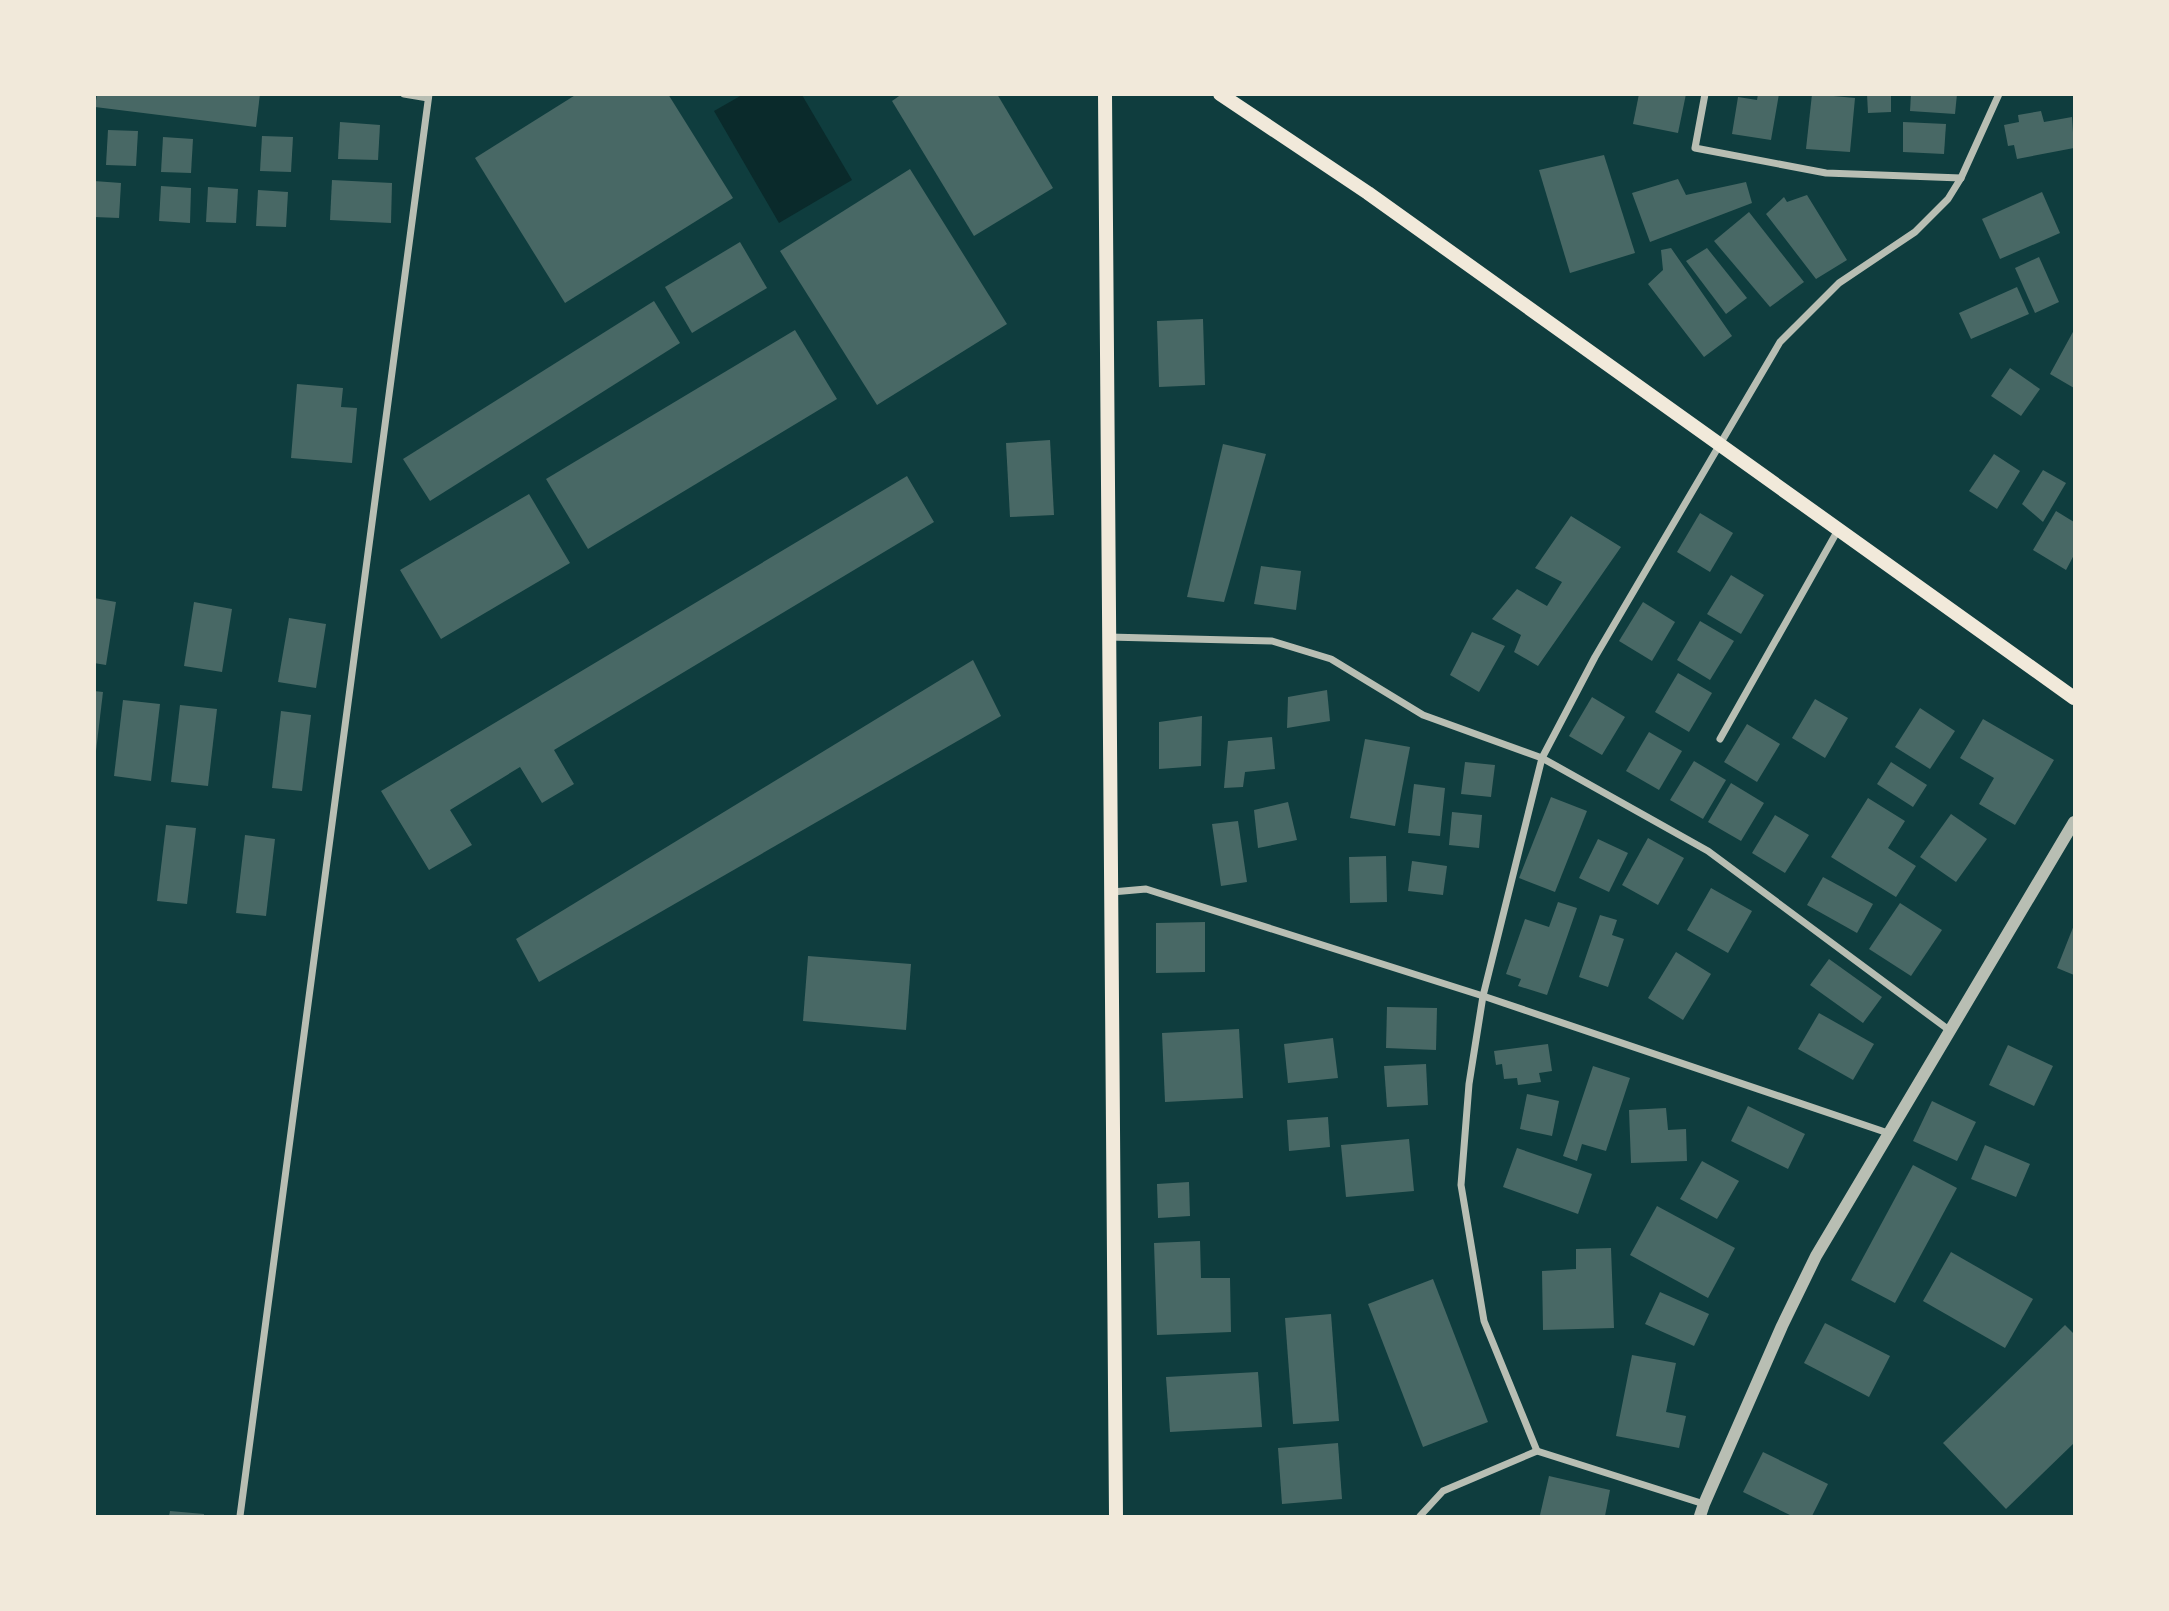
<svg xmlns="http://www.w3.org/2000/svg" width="2169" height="1611" font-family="'Varela Round',sans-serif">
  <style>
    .water { fill: #0a2a2b }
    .building { fill: #486865 }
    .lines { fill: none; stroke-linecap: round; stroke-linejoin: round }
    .minor { stroke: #b8beb3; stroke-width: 7 }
    .tertiary { stroke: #b8beb3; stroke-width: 12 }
    .secondary { stroke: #f1e9da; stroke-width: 14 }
  </style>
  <rect width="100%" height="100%" fill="#0f3d3e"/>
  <path class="water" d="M742,95h60l50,85 -73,43 -65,-112z"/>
  <g class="building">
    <path d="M97,94h163l-4,33 -161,-20z"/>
    <path d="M577,94h91l65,104 -168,105 -90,-145z"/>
    <path d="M902,94h95l56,94 -79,48 -82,-135z"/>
    <path d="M1639,94h47l-8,39 -45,-9z"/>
    <path d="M1758,94h21l-8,46 -39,-6 6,-37 19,3z"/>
    <path d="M1812,94l43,4 -5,54 -44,-3z"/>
    <path d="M1867,94h24v18l-23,1z"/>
    <path d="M1911,94h46l-2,20 -45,-3z"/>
    <path d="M2041,111l3,11 28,-5 2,31 -57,11 -3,-14 -6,1 -4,-21 15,-3 -1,-7z"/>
    <path d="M340,122l40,3 -2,35 -40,-1z"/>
    <path d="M1903,122l43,2 -2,30 -41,-2z"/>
    <path d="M108,130l30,1 -2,35 -30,-1z"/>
    <path d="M262,136l31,1 -2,35 -31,-1z"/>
    <path d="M163,137l30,2 -2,34 -30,-1z"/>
    <path d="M1604,155l31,98 -65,20 -31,-103z"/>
    <path d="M910,169l97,155 -130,81 -97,-154z"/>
    <path d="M1678,179l8,16 60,-13 6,21 -102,39 -18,-49z"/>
    <path d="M332,180l60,3 -1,40 -61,-3z"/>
    <path d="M94,181l27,2 -2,35 -25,-1z"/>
    <path d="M161,186l30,2 -1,35 -31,-2z"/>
    <path d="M208,187l30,2 -2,34 -30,-1z"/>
    <path d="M258,190l30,2 -2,35 -30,-1z"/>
    <path d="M2042,192l18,41 -60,26 -18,-40z"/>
    <path d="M1807,195l40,65 -31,19 -50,-65 18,-17 3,5z"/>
    <path d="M1749,212l55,70 -34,25 -56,-66z"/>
    <path d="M740,242l27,46 -75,45 -27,-46z"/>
    <path d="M1671,248l61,88 -28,21 -56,-73 15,-14 -2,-20z"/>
    <path d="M1707,248l40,50 -21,16 -40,-53z"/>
    <path d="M2039,257l20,45 -24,11 -20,-45z"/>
    <path d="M2017,287l12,27 -58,25 -12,-26z"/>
    <path d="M654,301l26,42 -250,158 -27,-42z"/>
    <path d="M1203,319l2,66 -46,2 -2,-66z"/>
    <path d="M795,330l42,69 -249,150 -42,-70z"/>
    <path d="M2074,330v58l-24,-14z"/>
    <path d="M2010,368l30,21 -19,27 -30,-20z"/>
    <path d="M297,384l46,4 -2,19 16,1 -5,55 -61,-5z"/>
    <path d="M1050,440l4,75 -44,2 -4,-74z"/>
    <path d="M1223,444l43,10 -42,148 -37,-5z"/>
    <path d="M1994,454l26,17 -23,38 -28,-18z"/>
    <path d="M2043,470l23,13 -23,39 -21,-18z"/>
    <path d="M907,476l27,46 -380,228 20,34 -32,19 -22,-36 -70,43 22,35 -43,25 -48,-79z"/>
    <path d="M529,494l41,69 -129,76 -41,-69z"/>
    <path d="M2056,511l18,11v33l-8,15 -33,-20z"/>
    <path d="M1700,513l33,20 -23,39 -33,-20z"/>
    <path d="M1571,516l50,31 -83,119 -24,-14 7,-17 -29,-16 25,-30 30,17 15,-24 -27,-14z"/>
    <path d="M1261,566l40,5 -5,39 -42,-6z"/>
    <path d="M1731,575l33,20 -23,39 -34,-20z"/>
    <path d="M94,598l22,4 -10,63 -12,-2z"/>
    <path d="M194,602l38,7 -10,63 -38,-6z"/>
    <path d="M1643,602l32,20 -23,39 -33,-20z"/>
    <path d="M289,618l37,6 -10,64 -38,-6z"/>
    <path d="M1700,621l34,20 -24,39 -33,-20z"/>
    <path d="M1472,632l33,14 -26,46 -29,-17z"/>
    <path d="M973,660l28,56 -462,266 -23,-43z"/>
    <path d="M1678,673l34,20 -23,39 -34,-20z"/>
    <path d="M1327,690l3,31 -43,7 1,-31z"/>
    <path d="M94,691l9,1 -7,59h-2z"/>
    <path d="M1592,697l33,20 -23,38 -33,-19z"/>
    <path d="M1815,699l33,19 -23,40 -33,-20z"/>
    <path d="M123,700l37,4 -9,77 -37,-5z"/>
    <path d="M180,705l37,4 -9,77 -37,-4z"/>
    <path d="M1920,708l35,23 -25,38 -35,-22z"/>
    <path d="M281,711l30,4 -9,76 -30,-3z"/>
    <path d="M1202,716l-1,50 -42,3v-47z"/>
    <path d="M1983,719l71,41 -39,65 -36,-21 15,-26 -34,-20z"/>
    <path d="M1747,724l33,20 -23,38 -33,-20z"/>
    <path d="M1649,732l33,19 -23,39 -33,-19z"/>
    <path d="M1272,737l3,32 -30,3 -2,15 -19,1 4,-47z"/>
    <path d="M1365,739l45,8 -15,79 -45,-8z"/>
    <path d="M1694,761l32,19 -23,39 -33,-19z"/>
    <path d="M1465,762l30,3 -4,32 -30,-3z"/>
    <path d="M1891,762l36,23 -14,22 -36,-23z"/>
    <path d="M1731,783l33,20 -23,38 -33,-19z"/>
    <path d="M1414,784l31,4 -5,48 -32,-3z"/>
    <path d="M1551,797l36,14 -32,81 -36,-14z"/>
    <path d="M1868,798l37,23 -17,27 28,18 -20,31 -65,-40z"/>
    <path d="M1288,802l9,38 -39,8 -4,-38z"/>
    <path d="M1452,812l30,3 -3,33 -30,-3z"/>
    <path d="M1951,814l36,25 -31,43 -36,-25z"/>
    <path d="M1775,815l34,20 -24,38 -33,-20z"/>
    <path d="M1238,821l9,61 -26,4 -9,-62z"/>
    <path d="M166,825l30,3 -9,76 -30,-3z"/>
    <path d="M245,835l30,4 -9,77 -30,-3z"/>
    <path d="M1648,838l36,20 -26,47 -36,-20z"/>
    <path d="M1598,839l30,14 -19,39 -30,-14z"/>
    <path d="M1386,856l1,46 -37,1 -1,-46z"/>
    <path d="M1412,861l35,5 -4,29 -35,-4z"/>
    <path d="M1823,877l50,27 -16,29 -50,-28z"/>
    <path d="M1711,888l41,23 -24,42 -41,-23z"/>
    <path d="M1558,902l19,6 -30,87 -29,-9 3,-7 -15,-5 19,-55 24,8z"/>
    <path d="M1900,903l42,27 -31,46 -42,-27z"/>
    <path d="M1600,915l17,5 -5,15 12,4 -16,48 -29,-10z"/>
    <path d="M1205,922v50l-49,1v-50z"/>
    <path d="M2074,925v50l-17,-7z"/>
    <path d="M1676,952l35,22 -28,46 -35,-22z"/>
    <path d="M808,956l103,8 -5,66 -103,-9z"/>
    <path d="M1829,959l53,38 -19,26 -53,-38z"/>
    <path d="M1387,1007l50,1 -1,42 -50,-2z"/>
    <path d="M1819,1013l55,31 -21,36 -55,-31z"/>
    <path d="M1239,1029l4,69 -78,4 -3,-69z"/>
    <path d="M1333,1038l5,40 -50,5 -4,-39z"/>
    <path d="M1548,1044l4,27 -13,2 2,9 -23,3 -1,-7 -13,1 -2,-15 -6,1 -2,-14z"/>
    <path d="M2008,1045l45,21 -19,40 -45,-21z"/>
    <path d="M1426,1064l2,41 -41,2 -3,-41z"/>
    <path d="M1593,1066l37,12 -24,73 -24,-7 -5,17 -14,-5z"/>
    <path d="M1527,1094l32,7 -7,35 -32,-7z"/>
    <path d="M1932,1101l44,21 -19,39 -44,-20z"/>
    <path d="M1748,1106l57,28 -17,35 -57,-28z"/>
    <path d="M1666,1108l2,22 18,-1 1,32 -56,2 -2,-53z"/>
    <path d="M1328,1117l2,30 -41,4 -2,-31z"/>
    <path d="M1409,1139l5,52 -68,6 -5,-52z"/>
    <path d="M1985,1145l45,19 -14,33 -45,-18z"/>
    <path d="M1517,1148l75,26 -14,40 -75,-27z"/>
    <path d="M1702,1161l37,20 -22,38 -37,-20z"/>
    <path d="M1913,1165l44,23 -62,115 -44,-23z"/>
    <path d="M1189,1182l1,34 -32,2 -1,-34z"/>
    <path d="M1657,1206l78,42 -27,50 -78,-43z"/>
    <path d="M1200,1241l1,37h29l1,54 -74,3 -3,-92z"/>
    <path d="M1611,1248l3,80 -71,2 -1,-59 34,-2v-20z"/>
    <path d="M1951,1252l82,47 -28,49 -82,-47z"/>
    <path d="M1433,1279l55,143 -65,25 -55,-143z"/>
    <path d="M1660,1292l49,22 -15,32 -49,-22z"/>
    <path d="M1331,1314l8,107 -46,3 -8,-106z"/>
    <path d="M1825,1323l65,33 -21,41 -65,-34z"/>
    <path d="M2065,1325l9,9v109l-68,66 -63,-66z"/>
    <path d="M1632,1355l44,8 -10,49 20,4 -7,32 -63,-12z"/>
    <path d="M1258,1372l4,55 -92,5 -4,-55z"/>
    <path d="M1338,1443l4,56 -60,5 -4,-56z"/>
    <path d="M1763,1452l65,32 -16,32h-20l-49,-24z"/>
    <path d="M1549,1476l61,14 -5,26h-57l-8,-1z"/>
    <path d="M170,1511l34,3v2h-35z"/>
  </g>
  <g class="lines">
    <g class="minor">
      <path d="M404,94l24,4"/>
      <path d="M1705,94l-10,54 131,25 135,5"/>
      <path d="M1108,637l164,4 59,18 92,56 119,43 166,93 241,179"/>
      <path d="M1720,739l118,-209"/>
      <path d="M1112,892l34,-3 337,107 405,137"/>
      <path d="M1537,1451l-53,-130 -23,-136 8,-101 14,-88 59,-238 53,-101 185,-315 59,-59 76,-51 33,-33 13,-21 38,-84"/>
      <path d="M240,1516l189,-1422"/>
      <path d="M1420,1516l23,-25 94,-40 167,53"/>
    </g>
    <path class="tertiary" d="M1700,1516l4,-12 78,-178 34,-70 258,-434"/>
    <g class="secondary">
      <path d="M1105,94l11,1422"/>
      <path d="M1220,94l148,99 706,505"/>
    </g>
  </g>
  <rect width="2169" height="1611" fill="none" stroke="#f1e9da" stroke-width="192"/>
</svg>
